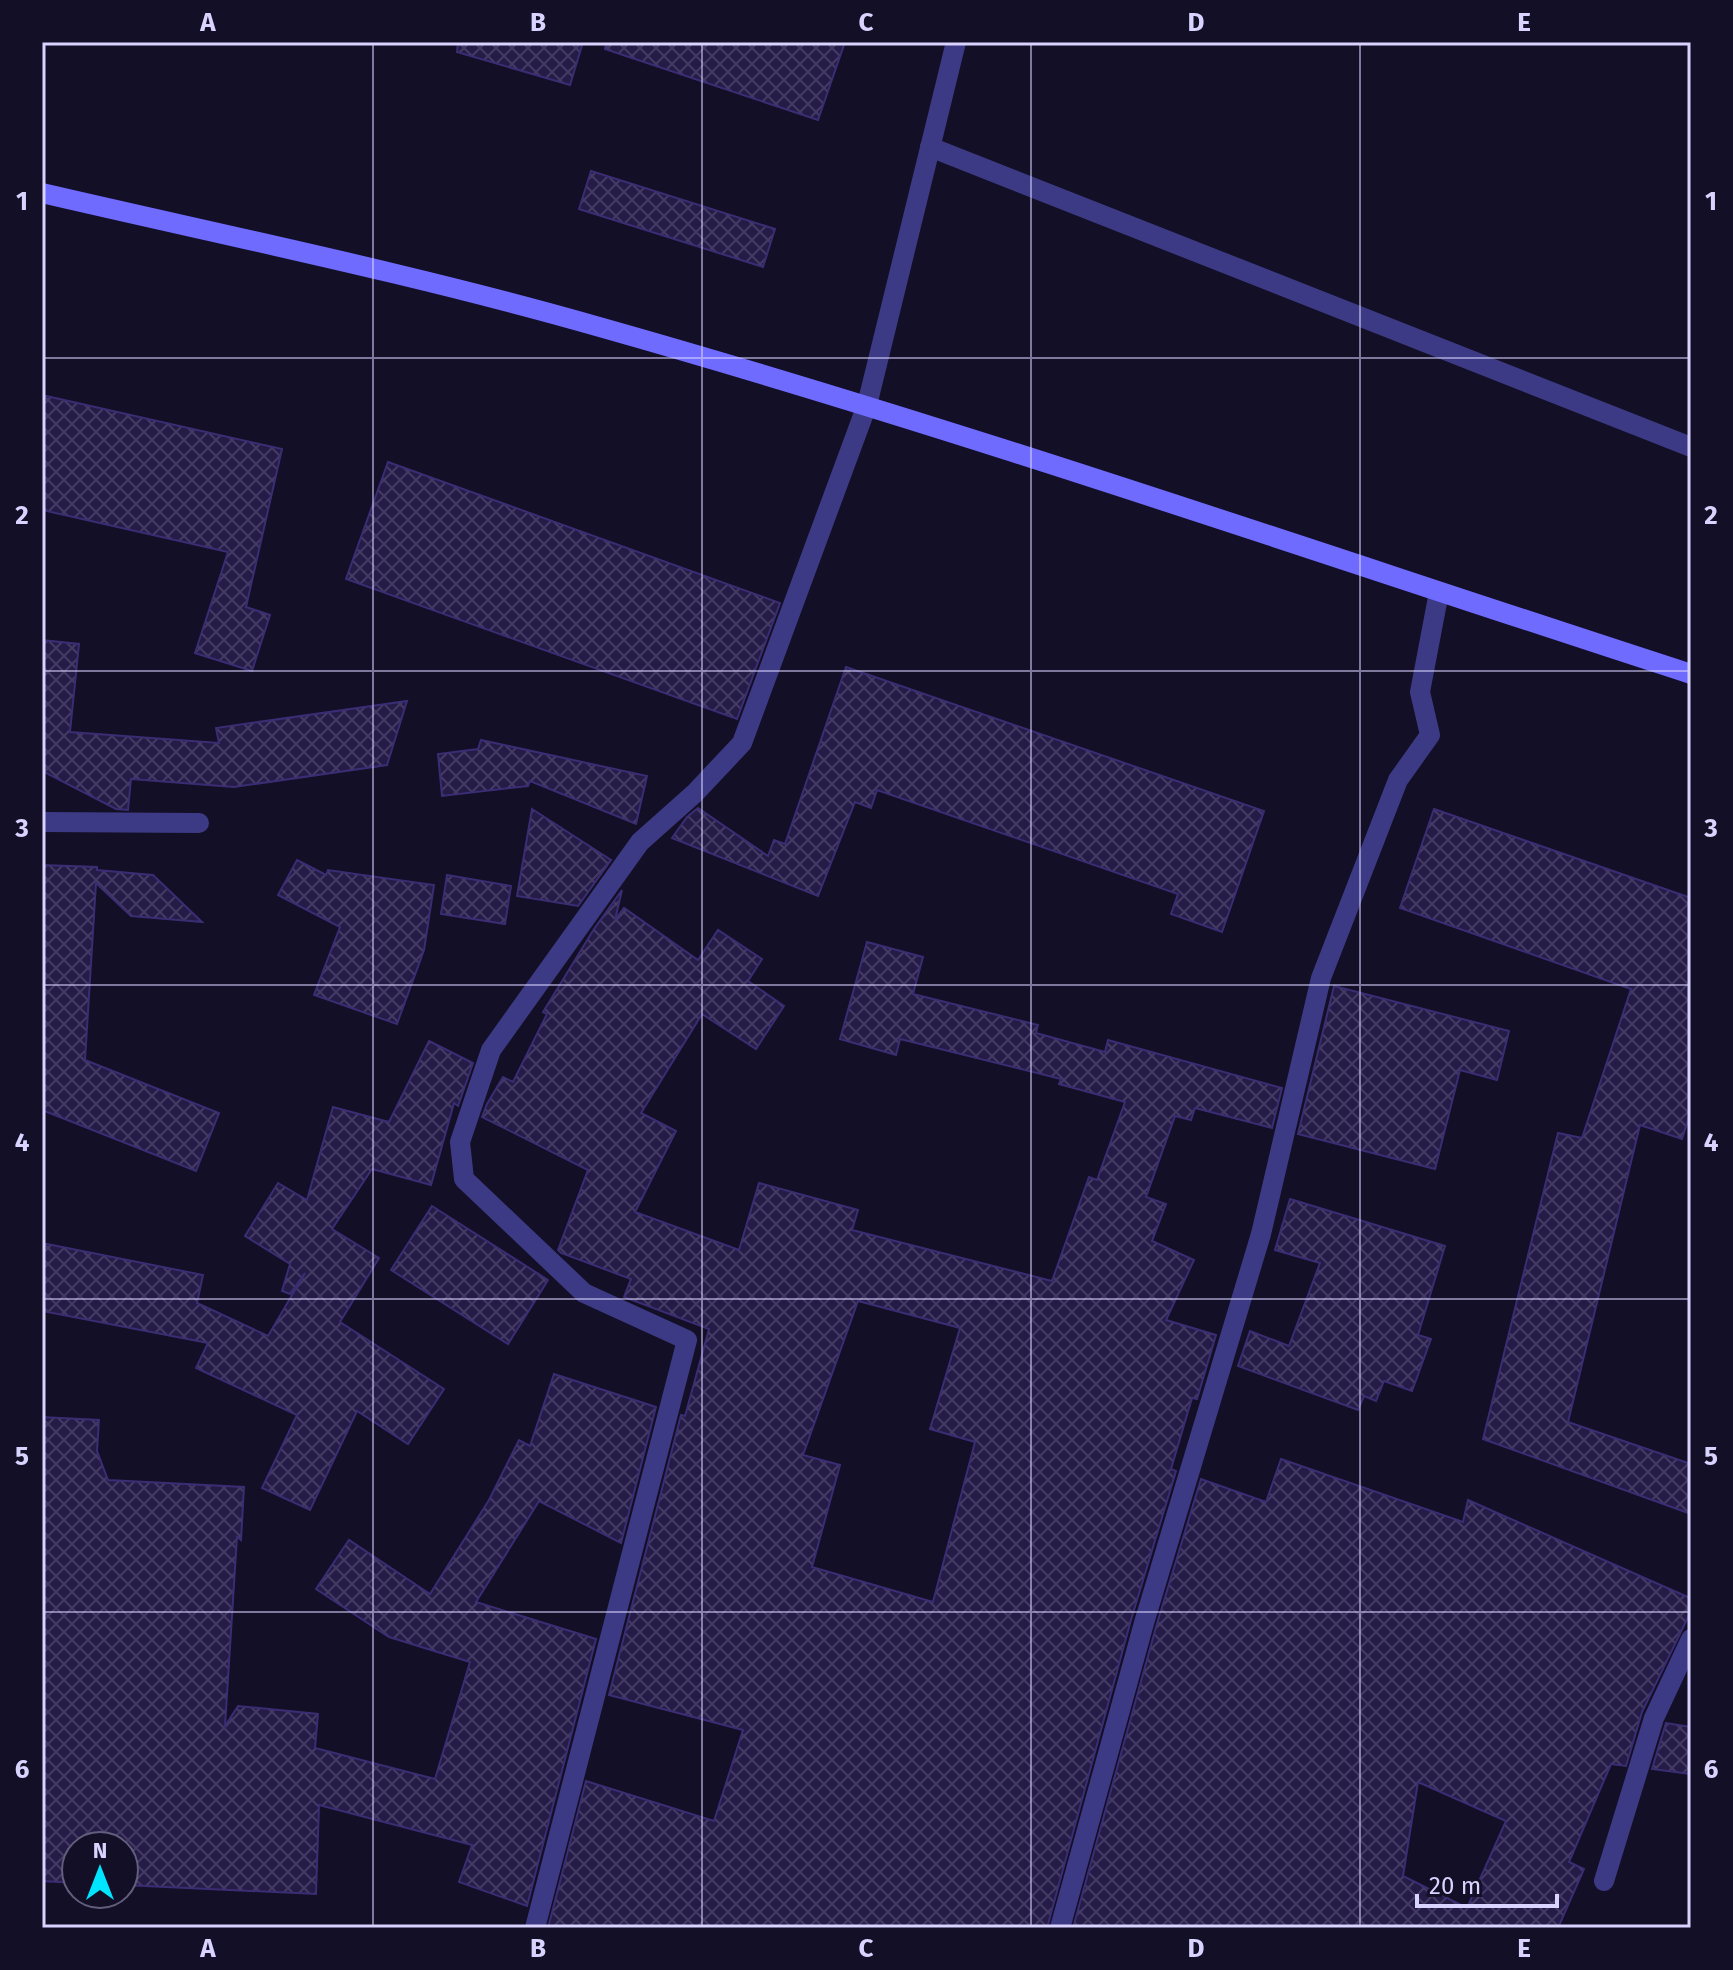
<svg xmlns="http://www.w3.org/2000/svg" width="1733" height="1970" font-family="'Fira Sans',sans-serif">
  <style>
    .building { fill: url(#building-cross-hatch); stroke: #3b2d73; stroke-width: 2; fill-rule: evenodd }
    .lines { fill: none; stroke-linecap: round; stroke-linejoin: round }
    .service { stroke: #3d3a85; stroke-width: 20 }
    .minor { stroke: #3d3a85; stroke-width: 20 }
    .secondary { stroke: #6f6bff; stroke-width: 20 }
    .grid { fill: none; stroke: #d9d4ff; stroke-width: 2; stroke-opacity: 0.55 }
    .neatline { fill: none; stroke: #d9d4ff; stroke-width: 3 }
    .grid-label { font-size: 26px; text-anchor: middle; font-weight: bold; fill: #d9d4ff }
  </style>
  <defs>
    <pattern id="building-cross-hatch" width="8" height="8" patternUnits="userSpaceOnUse" patternTransform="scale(2)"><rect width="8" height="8" fill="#241b47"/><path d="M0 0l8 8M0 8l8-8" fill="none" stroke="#433b63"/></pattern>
  </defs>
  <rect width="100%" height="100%" fill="#130f26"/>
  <g class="building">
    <path d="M458,42h125l-13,43 -113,-33z"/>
    <path d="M606,42h239l-27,78 -213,-71z"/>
    <path d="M591,171l184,58 -12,38 -184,-58z"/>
    <path d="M42,395l240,54 -36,158 24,8 -18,56 -57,-18 33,-101 -186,-42z"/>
    <path d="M388,462l392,141 -43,116 -391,-140z"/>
    <path d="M42,640l37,4 -9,88 149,11 -3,-15 191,-27 -20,64 -153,22 -103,-8 -3,31 -12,-1 -74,-38z"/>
    <path d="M846,667l418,144 -42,121 -51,-18 7,-20 -301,-104 -6,18 -16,-6 -37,94 -146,-58 15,-21 11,-9 70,48 6,-16 11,4z"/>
    <path d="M481,740l166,36 -11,48 -106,-43 -2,5 -86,10 -4,-42 40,-5z"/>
    <path d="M532,809l79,51 -33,46 -61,-10z"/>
    <path d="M1434,809l257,89v213l-9,28 -42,-14 -72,297 123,42v50l-208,-75 75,-306 24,5 49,-149 -231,-81z"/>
    <path d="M297,860l29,15 2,-5 106,15 -10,65 -27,74 -83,-29 26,-68 -62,-32z"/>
    <path d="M42,865l55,2v3l56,5 49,47 -71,-6 -35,-33 -11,177 134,53 -23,58 -154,-61z"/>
    <path d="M447,875l64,11 -6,38 -64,-10z"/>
    <path d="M622,890l-7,30 9,-12 74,52 20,-30 44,29 -14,22 36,25 -28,43 -54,-35 -61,99 35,18 -41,81 104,38 20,-67 99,27 -6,20 200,51 37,-104 8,3 28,-78 -66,-18 2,-5 -161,-40 -4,16 -56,-16 27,-97 56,15 -10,37 125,31 -2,8 69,19 3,-12 174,48 -10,40 -77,-20 -4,12 -16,-4 -29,81 20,7 -14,37 42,19 -28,60 50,15 -19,64 -5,-1 -21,71 5,2 -45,149 -84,308h-499l38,-147 128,40 29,-91 -134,-35 72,-280 4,1 24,-87 -85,-32 7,-18 -70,-26 -3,-3 30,-80 -106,-53 5,-13 16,-27 10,5 34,-68 -4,-2 51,-83zM858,1301l102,27 -30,101 45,13 -42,160 -121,-35 28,-102 -37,-10z"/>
    <path d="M1334,986l175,45 -12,49 -37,-10 -25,99 -137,-35z"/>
    <path d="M429,1041l44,22 -15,43 -4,-3 -23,82 -59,-16 -40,60 47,29 -39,64 104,67 -36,55 -51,-33 -47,99 -48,-22 35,-73 -101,-47 12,-25 -166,-32v-68l161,32 -6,28 71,33 37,-63 -15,21 -8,-3 8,-27 -45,-28 33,-53 29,17 26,-93 56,15z"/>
    <path d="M1290,1199l155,47 -27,89 13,4 -19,52 -28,-10 -8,20 -12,-5 -6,14 -120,-44 12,-35 39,15 31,-83 -45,-13z"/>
    <path d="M432,1206l116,74 -40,64 -117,-74z"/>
    <path d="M554,1374l102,33 -35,136 -82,-42 -63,101 120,37 -69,267 -68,-24 13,-37 -153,-40 -3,89 -192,-9v-39h-48v37l-34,-2v-464l57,3 -2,31 11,29 136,7 -3,53 -4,-3 -12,189 13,-20 80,8 -3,34 120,31 35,-117 -81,-25 -73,-48 33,-49 81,54 59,-94 30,-60 11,6z"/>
    <path d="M1281,1459l182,63 5,-22 222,98v15l-48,99 -16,54 -15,-2 -42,98 15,7 -26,59h-485l83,-301 45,-148 65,23zM1418,1782l88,39 -39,87 -64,-32z"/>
    <path d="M1666,1723l25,4v47l-39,-5z"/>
  </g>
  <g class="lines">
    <g class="service">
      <path d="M930,147l761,300"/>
      <path d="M867,405l89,-363"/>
    </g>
    <g class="minor">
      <path d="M42,822l157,1"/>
      <path d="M1604,1881l50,-163 37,-79"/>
      <path d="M535,1928l152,-588 -103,-47 -120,-114 -4,-37 31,-92 149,-208 55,-49 47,-50 125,-338"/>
      <path d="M1060,1928l84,-305 117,-389 60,-256 77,-198 32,-45 -10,-43 19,-100"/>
    </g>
    <path class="secondary" d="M42,193c185,43 372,81 554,133 369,104 731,230 1095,348"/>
  </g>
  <path class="grid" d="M373,42v1886M702,42v1886M1031,42v1886M1360,42v1886M42,358h1649M42,671h1649M42,985h1649M42,1299h1649M42,1612h1649"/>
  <rect width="1733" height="1970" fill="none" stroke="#130f26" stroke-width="88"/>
  <g transform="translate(100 1870)"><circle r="38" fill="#130f26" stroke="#625e7d" stroke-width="2"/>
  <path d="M0-6L14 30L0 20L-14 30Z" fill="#00e5ff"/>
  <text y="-12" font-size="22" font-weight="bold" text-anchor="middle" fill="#d9d4ff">N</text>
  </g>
  <path d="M1417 1894v12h140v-12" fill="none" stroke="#d9d4ff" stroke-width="4"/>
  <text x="1429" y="1894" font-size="24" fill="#d9d4ff" stroke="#130f26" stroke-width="6" paint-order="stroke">20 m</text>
  <rect x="44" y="44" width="1645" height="1882" class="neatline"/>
  <g class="grid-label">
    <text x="208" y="31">A</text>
    <text x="538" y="31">B</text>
    <text x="866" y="31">C</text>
    <text x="1196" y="31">D</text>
    <text x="1524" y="31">E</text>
    <text x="22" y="210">1</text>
    <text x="1711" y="210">1</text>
    <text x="22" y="524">2</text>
    <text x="1711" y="524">2</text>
    <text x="22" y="837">3</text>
    <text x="1711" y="837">3</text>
    <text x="22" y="1151">4</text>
    <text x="1711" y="1151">4</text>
    <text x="22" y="1465">5</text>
    <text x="1711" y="1465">5</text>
    <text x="22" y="1778">6</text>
    <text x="1711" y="1778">6</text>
    <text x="208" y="1957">A</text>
    <text x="538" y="1957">B</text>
    <text x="866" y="1957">C</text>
    <text x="1196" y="1957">D</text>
    <text x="1524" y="1957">E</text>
  </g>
</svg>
